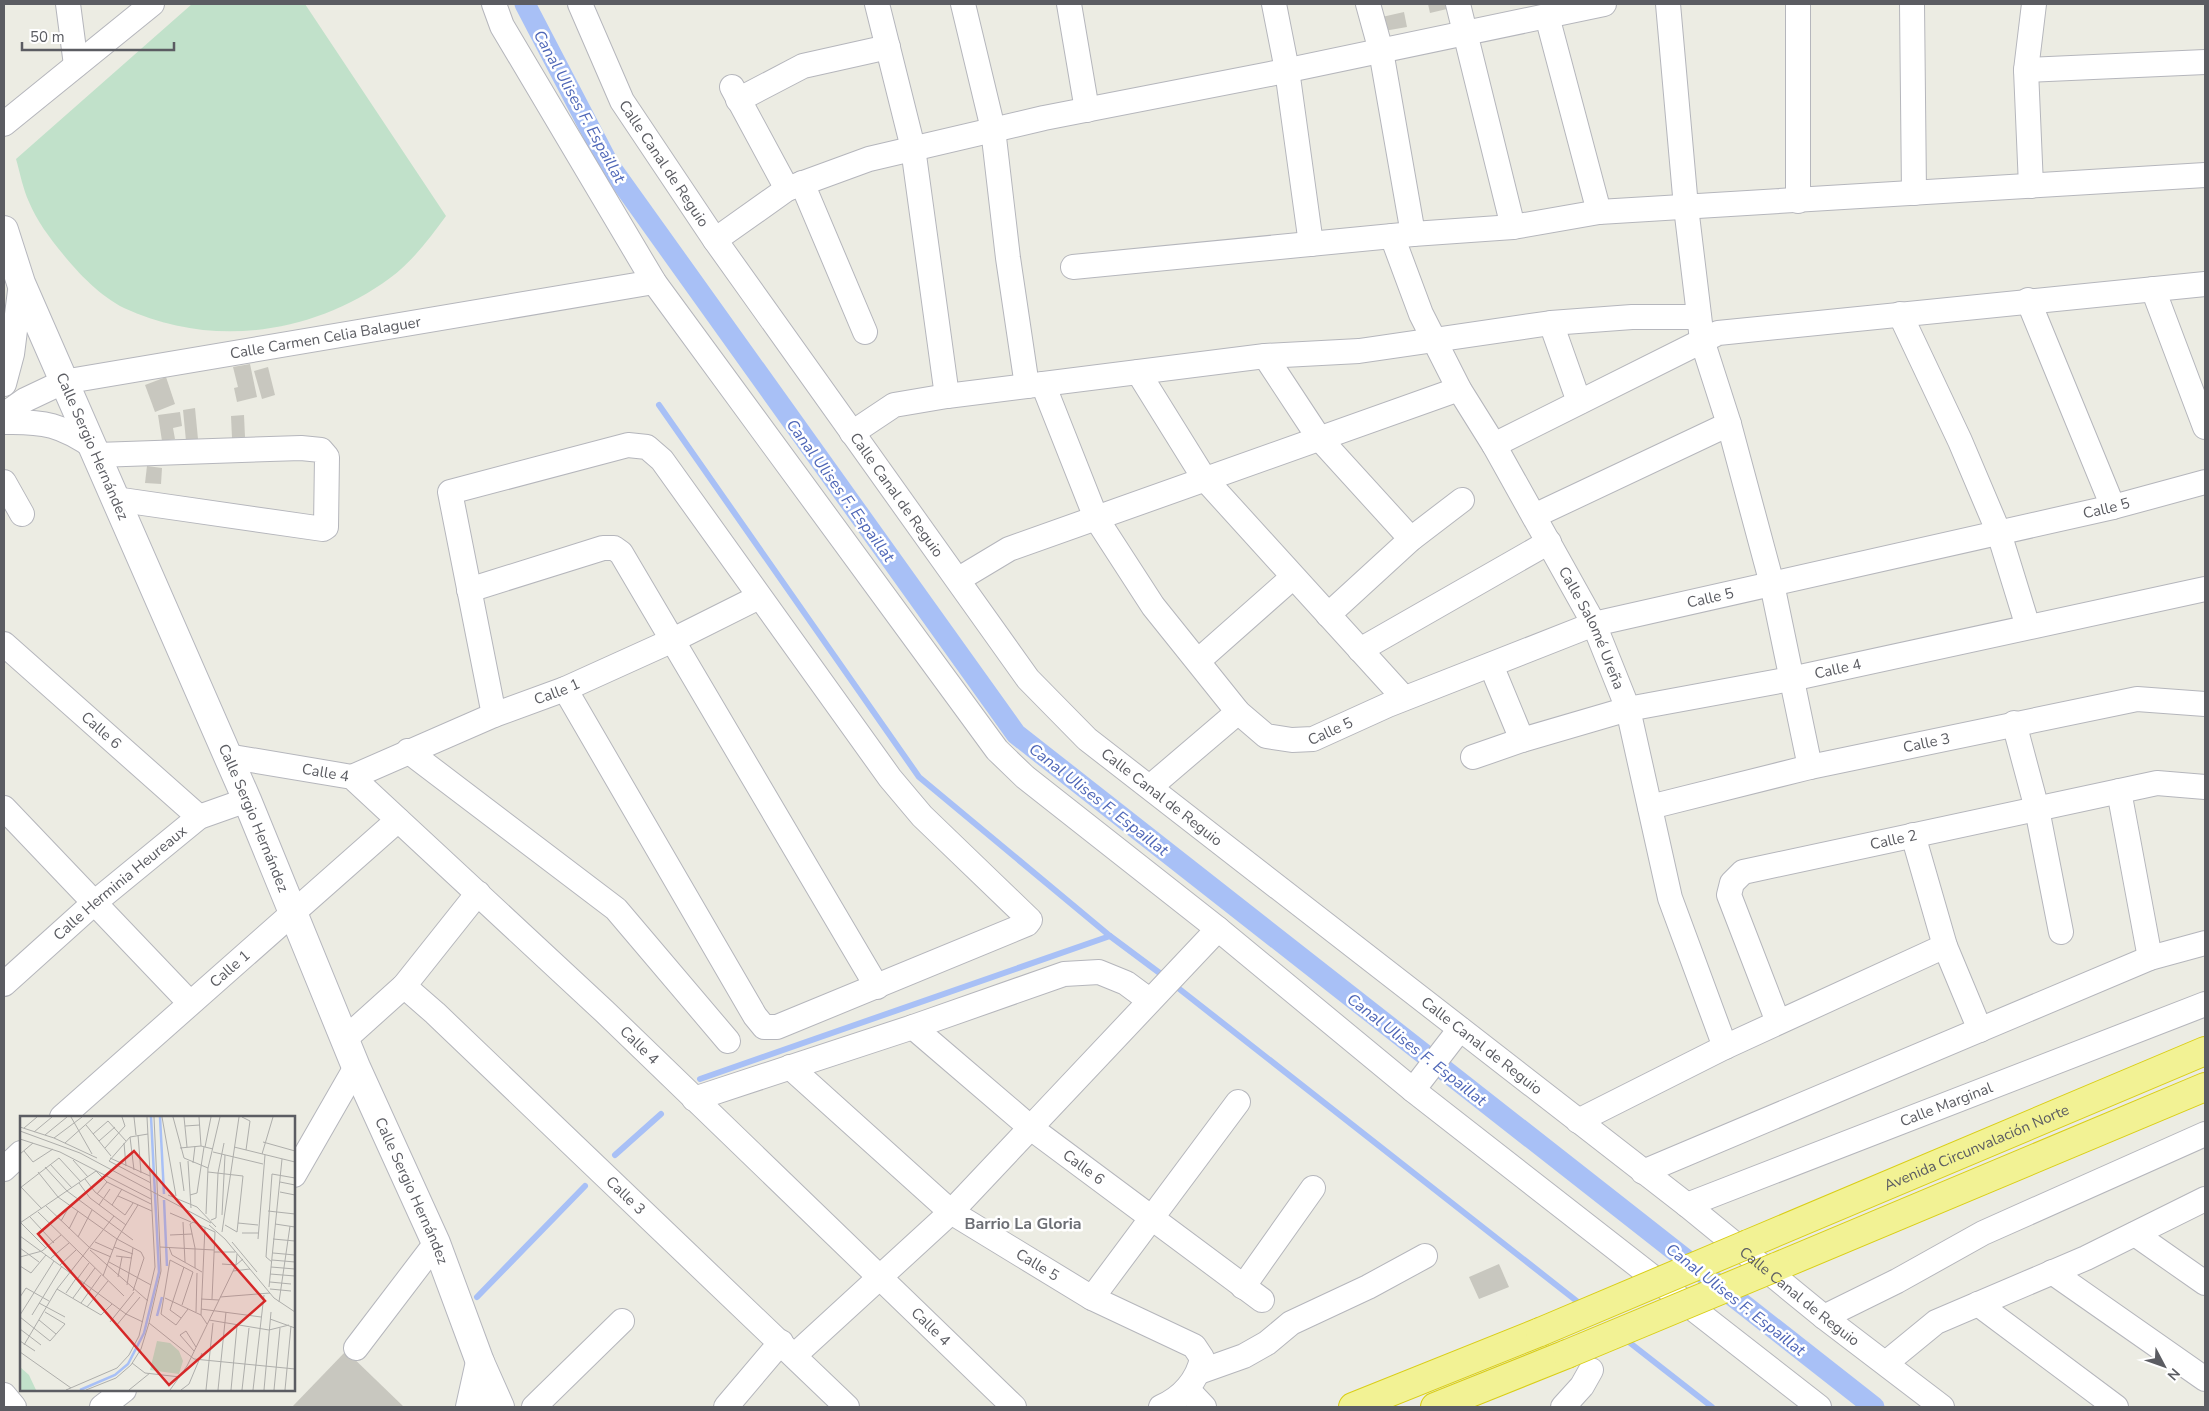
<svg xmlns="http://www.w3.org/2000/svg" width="2209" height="1411" font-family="'Nunito Sans',sans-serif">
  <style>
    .pitch { fill: #c1e1ca }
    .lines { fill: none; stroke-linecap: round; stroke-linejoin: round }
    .stream { stroke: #a8c0f6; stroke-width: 6 }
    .canal { stroke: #a8c0f6; stroke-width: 21 }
    .building { fill: #c8c7bf }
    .street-casing { stroke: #b5b6bc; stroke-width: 26 }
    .secondary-casing { stroke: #b6b7be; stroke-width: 30 }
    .highway-casing { stroke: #d9ce16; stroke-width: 30 }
    .street { stroke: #fff; stroke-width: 24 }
    .secondary { stroke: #fff; stroke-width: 28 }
    .highway { stroke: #f2f294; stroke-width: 28 }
    .highway-bridge-casing { stroke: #d9ce16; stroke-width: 30; stroke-linecap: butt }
    .highway-bridge { stroke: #f2f294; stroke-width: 28 }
    .labels { text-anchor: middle; stroke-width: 5; stroke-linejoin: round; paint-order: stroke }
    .street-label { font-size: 15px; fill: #5b5c62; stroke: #fff }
    .water-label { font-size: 16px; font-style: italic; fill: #4e66b7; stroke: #fff }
    .neighbourhood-label { font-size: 16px; font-weight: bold; fill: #6c6e74; stroke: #fff }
    .inset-river { fill: none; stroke: #a8c0f6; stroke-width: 2.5 }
    .inset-road { fill: none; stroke: #aeaeab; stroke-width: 1 }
    .view { fill: #d62828; fill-opacity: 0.15; stroke: #d62828; stroke-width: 2.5 }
    .inset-edge { fill: none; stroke: #5b5c62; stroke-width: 2.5 }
  </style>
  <rect width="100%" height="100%" fill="#ecece3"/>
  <path class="pitch" d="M192,4h113l141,212c-16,22 -34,46 -56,62 -76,56 -178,71 -266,30 -24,-12 -46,-35 -62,-55 -13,-16 -25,-32 -33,-51 -6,-13 -9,-29 -13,-43z"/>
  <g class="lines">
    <g class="stream">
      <path d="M659,405l260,372 191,159 55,41"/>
      <path d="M1173,984l410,322"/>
      <path d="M700,1079l410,-143"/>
      <path d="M615,1155l46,-41"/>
      <path d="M477,1297l108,-111"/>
      <path d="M1625,1339l87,68"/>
    </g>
    <path class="canal" d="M525,4l84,161 407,569 858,673"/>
  </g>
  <g class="building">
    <path d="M1428,4h18l1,5 -17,4z"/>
    <path d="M1404,12l3,15 -23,4 -2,-14z"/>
    <path d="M250,364l7,33 -20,5 -3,-14 4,-1 -5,-20z"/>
    <path d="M268,367l7,28 -13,4 -8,-28z"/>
    <path d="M166,377l9,27 -20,8 -10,-27z"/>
    <path d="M195,408l3,31 -12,2 -3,-31z"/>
    <path d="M180,412l2,14 -9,2 2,11 -13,2 -4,-26z"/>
    <path d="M244,415l1,22 -13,1 -1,-22z"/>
    <path d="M147,466l15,2 -1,16 -16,-1z"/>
    <path d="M1499,1264l10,23 -30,12 -10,-22z"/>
    <path d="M346,1351l58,56h-112z"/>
  </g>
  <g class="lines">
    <defs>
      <g id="street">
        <path d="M68,4l8,61"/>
        <path d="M494,4l8,22 152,256 343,468 28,27 193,152 195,161 406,317"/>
        <path id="s1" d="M580,4l42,97 93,139 313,439 59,60 600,466 137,112 118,90"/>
        <path d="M877,4l36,144 34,248"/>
        <path d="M963,4l30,125 15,129 19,128"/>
        <path d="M1069,4l18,106"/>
        <path d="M1274,4l13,66 24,174"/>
        <path d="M1368,4l13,47 32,183"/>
        <path d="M1458,4l55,223"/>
        <path d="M1668,4l18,203 16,133 27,84 43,160 38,183"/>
        <path d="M1798,4v197"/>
        <path d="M1912,4l2,189"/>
        <path d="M1547,16l52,196"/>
        <path d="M2026,70l179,-8"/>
        <path d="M732,87l55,102"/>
        <path d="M738,100l65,-34 85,-19"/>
        <path d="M4,124l148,-120"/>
        <path d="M802,183l63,149"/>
        <path d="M2031,186l-5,-116 8,-66"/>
        <path id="s2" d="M1392,236l29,78 38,75 35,56 100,179 34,85 42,189 55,149"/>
        <path d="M715,240l72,-51 82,-30 175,-41 226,-44 334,-70"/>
        <path d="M1073,267l340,-33 100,-7 86,-15 606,-37"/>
        <path d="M2153,289l52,138"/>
        <path d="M2028,300l85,207"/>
        <path d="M1900,314l60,127 39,92 29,94"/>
        <path d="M1551,323l28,79"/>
        <path d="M1265,356l54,82 92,101"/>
        <path d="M1138,372l66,106 200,220"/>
        <path d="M4,384l8,-30 9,-71"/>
        <path id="s3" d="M1043,384l53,134 57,88 85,106 28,24 26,4 21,-1 75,-34 206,-81 519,-117 92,-25"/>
        <path id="s4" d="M4,415l21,-15 38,-18 591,-100"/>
        <path d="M4,422c40,-1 58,3 91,26"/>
        <path d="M852,433l42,-28 53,-9 318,-40 94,-5 192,-28 81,-6h67"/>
        <path d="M1494,445l224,-112 487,-49"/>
        <path d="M97,455l204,-7 20,2 6,7 -1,70 -3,2 -208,-30"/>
        <path d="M4,482l18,32"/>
        <path d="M1534,516l195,-92"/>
        <path d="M959,579l50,-30 450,-160"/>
        <path d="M469,590l134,-42h11l7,5 256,434"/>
        <path d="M1328,615l83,-76 51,-39"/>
        <path id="s5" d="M4,644l195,173"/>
        <path d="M1360,650l189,-108"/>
        <path d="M1198,661l95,-84"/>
        <path d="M1491,665l31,75"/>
        <path d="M494,715l-44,-223 178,-47 19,2 15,13 228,318 32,38 108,104 -3,4 -250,103h-13l-9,-11 -190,-327"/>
        <path d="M2014,723l23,86 24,123"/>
        <path d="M408,751l208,158 112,132"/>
        <path id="s6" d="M227,756l125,21 252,234 410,396"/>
        <path id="s7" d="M1473,757l49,-17 106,-31 163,-30 414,-90"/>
        <path id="s8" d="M352,777l142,-62 71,-26 106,-48 88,-44"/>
        <path d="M1150,787l88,-75"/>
        <path d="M2119,791l31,167"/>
        <path id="s9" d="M1650,807l160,-40 327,-68 68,5"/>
        <path d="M4,808l186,195"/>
        <path d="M1913,835l32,111 35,84"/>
        <path id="s10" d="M4,984l90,-81 105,-86 48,-17"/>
        <path id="s11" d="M404,986l31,27 412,394"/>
        <path id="s12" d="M1778,1022l-49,-127 3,-12 11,-11 414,-89 48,4"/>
        <path id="s13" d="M913,1027l118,101 231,172"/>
        <path d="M345,1039l59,-53 74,-93"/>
        <path id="s14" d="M790,1067l161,145 141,86 102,48 8,12c-4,22 -20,40 -41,49"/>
        <path d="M1413,1090l47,-61"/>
        <path d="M694,1099l219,-72 151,-53 35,-2 27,11 23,17"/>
        <path id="s15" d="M62,1117l336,-297"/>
        <path d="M1578,1121l147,-74 220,-101"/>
        <path d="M4,1169l17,-16"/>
        <path d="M1643,1172l507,-214 55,-15"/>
        <path d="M294,1175l62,-108"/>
        <path id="s16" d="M1687,1205l518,-201"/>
        <path d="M2135,1234l70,49"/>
        <path d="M2052,1272l153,107"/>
        <path d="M1243,1287l70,-99"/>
        <path d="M1092,1298l146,-196"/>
        <path d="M1978,1304l138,103"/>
        <path d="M1824,1317l73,-36 86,-48 222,-99"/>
        <path d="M356,1348l80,-105"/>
        <path d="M795,1355l156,-143 267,-283"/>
        <path d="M1886,1363l50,-41 150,-64 119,-59"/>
        <path d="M1199,1372l45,-16 23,-13 24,-20 77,-36 57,-31"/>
        <path d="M1187,1389l17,18"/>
        <path d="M4,1395l10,12"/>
        <path d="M102,1407l22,-17"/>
        <path d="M534,1407l88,-86"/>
        <path d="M726,1407l55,-65"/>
        <path d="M1563,1407l19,-21 9,-16"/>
      </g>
      <g id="secondary">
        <path id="s17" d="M4,230l17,53 226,517 109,267 80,176 44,119 20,45"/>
        <path d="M470,1407l10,-45"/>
      </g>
      <g id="highway">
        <path id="s18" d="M1748,1244l457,-193"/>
        <path d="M1776,1267l429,-180"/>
        <path d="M1353,1407l187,-75"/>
        <path d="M1435,1407l132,-53"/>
      </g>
    </defs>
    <use href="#street" class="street-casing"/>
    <use href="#secondary" class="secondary-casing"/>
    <use href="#highway" class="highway-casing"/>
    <use href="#street" class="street"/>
    <use href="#secondary" class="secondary"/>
    <use href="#highway" class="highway"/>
    <defs>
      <g id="highway-bridge">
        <path d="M1540,1332l208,-88"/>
        <path d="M1567,1354l209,-87"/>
      </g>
    </defs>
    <use href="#highway-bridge" class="highway-bridge-casing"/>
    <use href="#highway-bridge" class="highway-bridge"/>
  </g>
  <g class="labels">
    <g class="street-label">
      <text dy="5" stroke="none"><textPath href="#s1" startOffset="181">Calle Canal de Reguio</textPath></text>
      <text dy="5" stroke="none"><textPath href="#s4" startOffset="334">Calle Carmen Celia Balaguer</textPath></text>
      <text dy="5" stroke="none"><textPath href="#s17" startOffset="234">Calle Sergio Hernández</textPath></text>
      <text dy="5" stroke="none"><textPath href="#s1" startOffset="586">Calle Canal de Reguio</textPath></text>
      <text dy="5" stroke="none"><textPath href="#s3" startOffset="1298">Calle 5</textPath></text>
      <text dy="5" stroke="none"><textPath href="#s3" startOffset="892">Calle 5</textPath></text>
      <text dy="5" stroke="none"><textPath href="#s2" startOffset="441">Calle Salomé Ureña</textPath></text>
      <text dy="5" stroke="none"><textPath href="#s7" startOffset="376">Calle 4</textPath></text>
      <text dy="5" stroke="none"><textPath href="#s8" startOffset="222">Calle 1</textPath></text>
      <text dy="5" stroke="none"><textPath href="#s3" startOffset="488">Calle 5</textPath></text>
      <text dy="5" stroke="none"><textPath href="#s5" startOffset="130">Calle 6</textPath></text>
      <text dy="5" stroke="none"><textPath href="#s9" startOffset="284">Calle 3</textPath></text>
      <text dy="5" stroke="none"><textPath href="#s6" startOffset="100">Calle 4</textPath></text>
      <text dy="5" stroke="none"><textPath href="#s1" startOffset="991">Calle Canal de Reguio</textPath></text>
      <text dy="5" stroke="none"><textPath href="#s17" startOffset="639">Calle Sergio Hernández</textPath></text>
      <text dy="5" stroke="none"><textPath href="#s12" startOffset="318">Calle 2</textPath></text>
      <text dy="5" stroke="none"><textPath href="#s10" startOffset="154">Calle Herminia Heureaux</textPath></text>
      <text dy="5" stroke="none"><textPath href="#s15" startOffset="224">Calle 1</textPath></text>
      <text dy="5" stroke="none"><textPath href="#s6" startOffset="520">Calle 4</textPath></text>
      <text dy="5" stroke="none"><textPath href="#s1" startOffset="1396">Calle Canal de Reguio</textPath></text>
      <text dy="5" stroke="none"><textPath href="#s16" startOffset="278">Calle Marginal</textPath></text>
      <text dy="5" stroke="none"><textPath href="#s18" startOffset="248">Avenida Circunvalación Norte</textPath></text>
      <text dy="5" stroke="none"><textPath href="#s13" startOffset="221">Calle 6</textPath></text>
      <text dy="5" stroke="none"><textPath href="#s17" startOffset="1044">Calle Sergio Hernández</textPath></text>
      <text dy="5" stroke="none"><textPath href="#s11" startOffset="305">Calle 3</textPath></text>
      <text dy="5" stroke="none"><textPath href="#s14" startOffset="318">Calle 5</textPath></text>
      <text dy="5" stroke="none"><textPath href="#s1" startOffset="1801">Calle Canal de Reguio</textPath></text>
      <text dy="5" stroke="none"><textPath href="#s6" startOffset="925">Calle 4</textPath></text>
    </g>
    <g class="water-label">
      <text transform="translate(580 106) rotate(61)" y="6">Canal Ulises F. Espaillat</text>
      <text transform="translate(841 490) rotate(54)" y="6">Canal Ulises F. Espaillat</text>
      <text transform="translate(1099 799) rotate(38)" y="6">Canal Ulises F. Espaillat</text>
      <text transform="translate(1417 1049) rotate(38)" y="6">Canal Ulises F. Espaillat</text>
      <text transform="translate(1736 1299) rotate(38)" y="6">Canal Ulises F. Espaillat</text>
    </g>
    <g class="neighbourhood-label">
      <text x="1023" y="1229">Barrio La Gloria</text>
    </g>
  </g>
  <g transform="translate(20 1116)">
    <rect width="275" height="275" fill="#ecece3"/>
    <path d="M0,251l9,8 7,15h-16z" fill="#c1e1ca"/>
    <path d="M137,225l13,2 9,8 4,10 -4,13 -29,-4z" fill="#c1e1ca"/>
    <path class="inset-river" d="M140,1l4,77M144,84l3,66M137,200l5,-19M60,274l35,-15 13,-11 16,-31 15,-61 -8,-155"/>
    <path class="inset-road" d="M51,1l21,37M114,1l2,18M142,1l14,79M153,1l11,41 24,10M164,1l3,30M179,1l2,29M222,1l8,4 -4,29M66,9l25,31M165,10l15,-1M0,11l34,11 43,20M4,12l13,-11M0,15l60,22 131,70M14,16l18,-15M73,18l15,-13 18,20M128,18l-18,3 -21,24 42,22M25,19l22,-18M118,19l3,38M110,21l4,33M34,22l28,-21M0,23l40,13 91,47M79,25l16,-14M243,26l32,9M45,27l28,-25M104,27l2,23M185,31l6,-30M214,31l61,15M85,32l20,-22 -3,-9M160,32l21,-2 12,3M4,35l9,11 20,-13M193,36l50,12M0,38l13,-11M242,38l11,-37M90,42l40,18M53,44l15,17M168,45l3,47M160,46l4,29M173,47l2,-17M30,48l22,24M25,51l22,24 66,49M76,55l11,11 44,22M18,56l20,25 59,42 24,13 3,6M188,56l35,4 -6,56 -12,-7M65,63l10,13 30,23 8,-12M260,66l15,3M59,67l11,15 36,27M1,71l21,22M0,72l39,-30 22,24M260,76l15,3M77,78l10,-12M148,79l29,12 19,20M170,79l7,-2 7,-46M98,80l34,15M79,89l11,-16M92,89l10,-16M26,90l44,42 21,9M248,95l27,3M18,96l86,84M150,97l21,9M186,98l2,-46 12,-51M202,99l3,-60M10,101l24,26M191,104l5,-2 2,-45 6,-30M41,105l9,-16M163,106l2,40M173,106l22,10 -3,67M173,106l-3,2 5,24v20M0,107l76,-52M1,107l25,25M218,107l20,2M255,108l20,3M189,109l16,14 49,59 21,14M185,111l-4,88 6,9M49,113l9,-18M202,116l17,-115M222,117h16M150,119l22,-1M0,120l106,78 17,8M58,121l14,-27M238,123l7,-84M253,123l22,2M75,126l18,8M212,126l25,30M94,131l19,7M140,131l54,3M149,131l3,8 30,17M0,132l19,14M70,134l58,51M194,136h21M253,137l22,2M96,140l16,2M0,141l22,-6 19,-16M31,142l18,-15M252,144l23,2M89,146l42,23M252,146l-6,-5 6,-83 23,4M202,148l14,1 1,-11M40,149l16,-15M0,150l11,7 15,-18M251,151l24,2M213,155l17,-2M250,158l25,2M83,160l14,-37 21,-34M98,161l4,-20M58,162l11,-15M250,166l21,2M107,169l6,-37M249,171l13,-128M37,173l44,26 11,-11M250,173l21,2M113,175l11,-33M46,177l11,-16M0,181l6,-9 23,13M200,181l50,-4M53,182l22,-30M145,182l36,17M181,183l18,1M259,186l11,-76M19,187l26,14M61,187l20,-28M162,189l11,-33 -23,-12 -9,54 15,11 12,-16M67,191l21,-26M181,193l60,8M176,196l1,-39M0,199l34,-54M12,199l30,-49M0,201l30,24 15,-17 -20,-12M161,202l-11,-8 14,-43M250,203l25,9M19,204l17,14M189,204l60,10 20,-5M90,206l24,-30M129,207l45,36 101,10M96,210l24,-29M0,213l21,16M0,225l15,10M4,229l33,-56 57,-73M174,235l-14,-16 6,-4 10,16M0,236l51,36M112,247l13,10 35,4M46,274l51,-22 12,-13 10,-19 16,-69 -8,-150M66,274l30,-12 15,-13 10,-16 8,-26 12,-52 -7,-154M109,274l21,-17M150,274l17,-24 49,-101 7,-6M161,274l8,-6 13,-31M186,274l7,-67M198,274l8,-78M211,274l6,-64M222,274l7,-62M233,274l11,-95M244,274l7,-78M254,274l6,-62M265,274l6,-64"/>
    <path class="view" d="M114,35l131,150 -96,84 -131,-151z"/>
    <rect width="275" height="275" class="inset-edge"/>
  </g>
  <rect width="2209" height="1411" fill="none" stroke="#5b5c62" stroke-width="10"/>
  <g transform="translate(2164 1366) rotate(131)" stroke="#ffffff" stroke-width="4" paint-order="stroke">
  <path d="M0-4L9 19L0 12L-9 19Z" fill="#5b5c62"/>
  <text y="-8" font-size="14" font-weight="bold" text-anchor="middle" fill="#5b5c62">N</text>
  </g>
  <path d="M22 42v8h152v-8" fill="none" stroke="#5b5c62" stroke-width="2.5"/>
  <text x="30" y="42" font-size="15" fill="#5b5c62" stroke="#ffffff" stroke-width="4" paint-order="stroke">50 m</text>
</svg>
